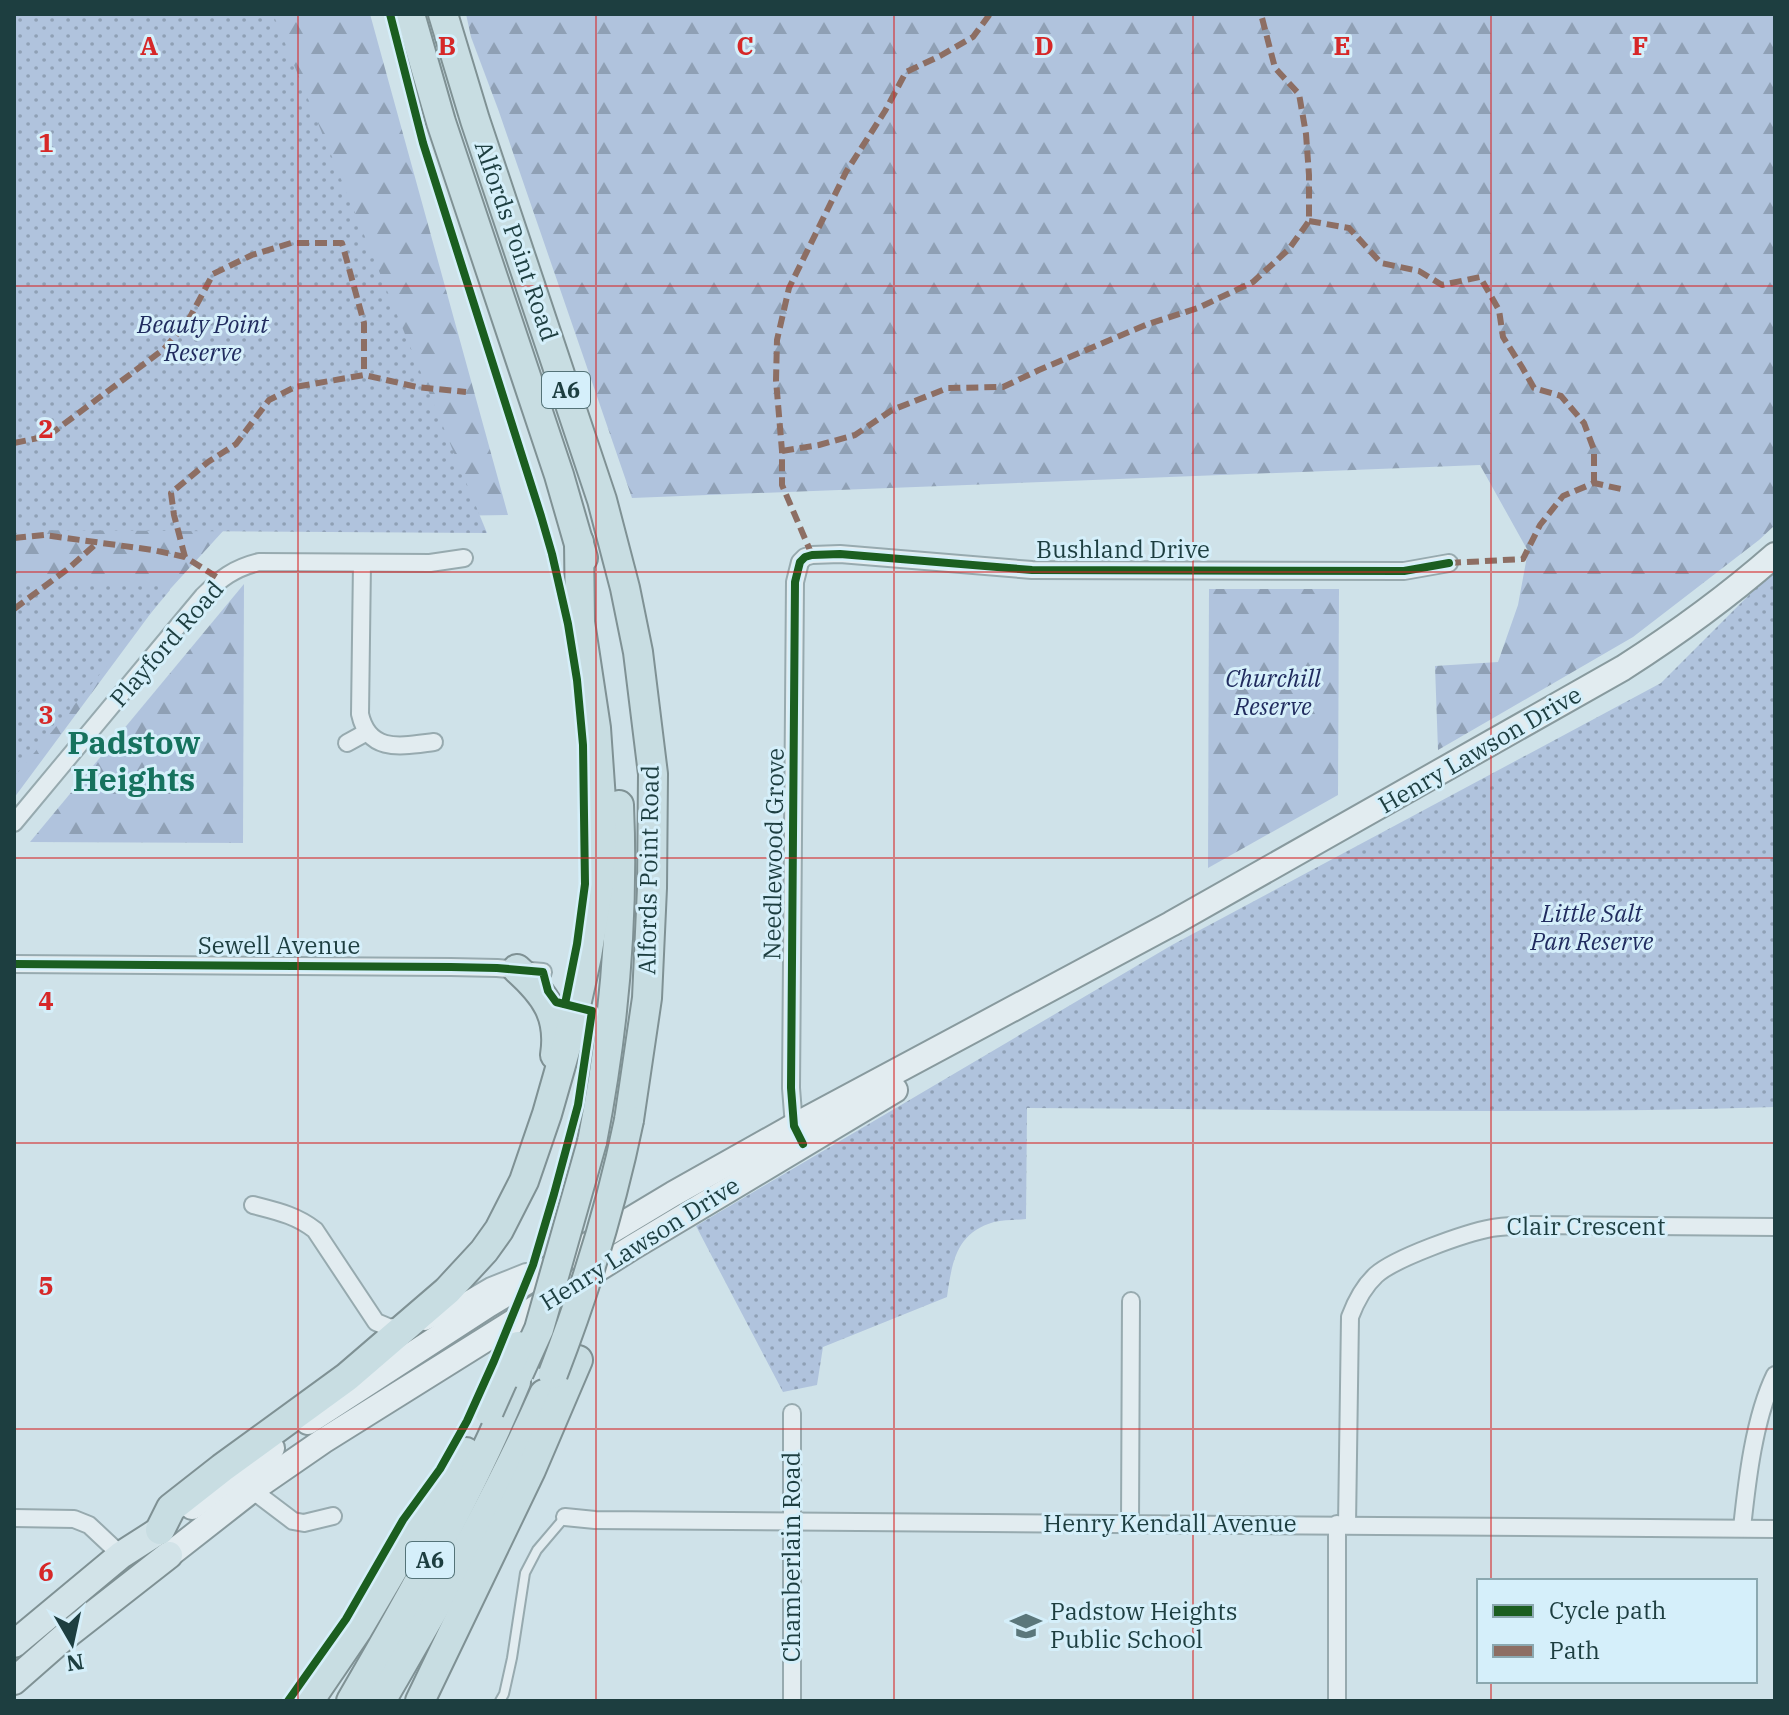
<svg xmlns="http://www.w3.org/2000/svg" width="1789" height="1715" font-family="'IBM Plex Serif',serif">
  <style>
    .forest { fill: url(#forest-firs) }
    .park { fill: url(#park-dots) }
    .lines { fill: none; stroke-linecap: round; stroke-linejoin: round }
    .service-casing { stroke: #97aaaf; stroke-width: 12 }
    .minor-casing { stroke: #97aaaf; stroke-width: 20 }
    .secondary-casing { stroke: #889a9e; stroke-width: 28 }
    .primary-casing { stroke: #7f9194; stroke-width: 30 }
    .trunk-casing { stroke: #7f9194; stroke-width: 32 }
    .service { stroke: #e2ecf0; stroke-width: 8 }
    .minor { stroke: #e2ecf0; stroke-width: 16 }
    .secondary { stroke: #e2ecf0; stroke-width: 24 }
    .primary { stroke: #d2e3e8; stroke-width: 26 }
    .trunk { stroke: #c8dde2; stroke-width: 28 }
    .trunk-bridge-casing { stroke: #7f9194; stroke-width: 32; stroke-linecap: butt }
    .trunk-bridge { stroke: #c8dde2; stroke-width: 28 }
    .quiet { stroke: #8d6e63; stroke-width: 6; stroke-dasharray: 12 6; stroke-linecap: butt }
    .cycleway-casing { stroke: #d5effa; stroke-width: 13 }
    .cycleway { stroke: #1b5e20; stroke-width: 8 }
    .grid { fill: none; stroke: #d62828; stroke-width: 2; stroke-opacity: 0.55 }
    .labels { text-anchor: middle; stroke-width: 6; stroke-linejoin: round; paint-order: stroke }
    .shield { fill: #d5effa; stroke: #547378; stroke-width: 2 }
    .shield-label { font-size: 22px; font-weight: bold; fill: #1d3e40 }
    .street-label { font-size: 24px; fill: #1d3e40; stroke: #d5effa }
    .park-label { font-size: 24px; font-style: italic; fill: #212c5f; stroke: #d5effa }
    .poi-label { font-size: 24px; fill: #1d3e40; stroke: #d5effa; text-anchor: start }
    .district-label { font-size: 32px; font-weight: bold; fill: #16725e; stroke: #d5effa }
    .grid-label { font-size: 26px; text-anchor: middle; font-weight: bold; fill: #d62828; stroke: #d5effa; stroke-width: 6; stroke-linejoin: round; paint-order: stroke }
  </style>
  <defs>
    <pattern id="forest-firs" width="22" height="20" patternUnits="userSpaceOnUse" patternTransform="scale(2)"><rect width="22" height="20" fill="#b0c3dd"/><path d="M5 1l3.5 6h-7zM16 11l3.5 6h-7z" fill="#8fa0b5"/></pattern>
    <pattern id="park-dots" width="8" height="8" patternUnits="userSpaceOnUse" patternTransform="scale(2)"><rect width="8" height="8" fill="#b0c3dd"/><path d="M2 2h.1M6 6h.1" fill="none" stroke="#8fa0b5" stroke-width="1.8" stroke-linecap="round"/></pattern>
  </defs>
  <rect width="100%" height="100%" fill="#cfe2e9"/>
  <g class="forest">
    <path d="M14,14h356l138,501 -274,4 -72,79 -148,200z"/>
    <path d="M466,14h1309v511l-16,15 -126,97 -195,113 -3,-84 63,-4 20,-57 10,-54 -48,-86 -848,33 -134,-389 -27,-72z"/>
    <path d="M244,584l-1,259 -213,-1z"/>
    <path d="M1209,589h130l-1,206 -130,73z"/>
  </g>
  <g class="park">
    <path d="M14,14h259l214,519 -473,-3z"/>
    <path d="M1775,569v538c-249,8 -499,2 -748,1l-1,111c-10,1 -22,1 -32,3 -38,11 -42,40 -47,75l-124,50 -6,38 -34,7 -87,-166 476,-281 489,-262z"/>
    <path d="M14,582h151l5,8 -156,187z"/>
  </g>
  <g class="lines">
    <defs>
      <path id="service" d="M500,1701l4,-7 8,-36 13,-85 12,-23 28,-33"/>
      <g id="minor">
        <path d="M362,563l-2,151c9,40 42,32 74,28"/>
        <path d="M347,743l20,-11"/>
        <path d="M14,823l189,-227c17,-17 31,-28 56,-34l171,1 34,-5"/>
        <path d="M14,964l437,3 46,1 46,4"/>
        <path d="M797,1133l-3,-7 -3,-38 4,-506 5,-20 5,-5 7,-2 28,-1 192,16 372,1 45,-8"/>
        <path d="M253,1205c23,6 43,10 62,25l61,92 12,5 15,1"/>
        <path d="M425,1322l25,-12 41,-24 35,-14"/>
        <path d="M252,1490l41,31 11,2 29,-7"/>
        <path d="M565,1517l30,3 1180,9"/>
        <path d="M14,1518l60,1 15,6 32,30"/>
        <path d="M1130,1524l1,-223"/>
        <path d="M1347,1525l3,-208c6,-16 13,-30 26,-42 19,-17 89,-42 116,-47 12,-2 25,-2 37,-3l246,2"/>
        <path d="M1742,1528c5,-47 12,-110 33,-153"/>
        <path d="M792,1701v-288"/>
        <path d="M1337,1701v-177"/>
      </g>
      <g id="secondary">
        <path d="M308,1422l180,-117 185,-111 121,-68 377,-202 452,-256c53,-34 104,-71 152,-113"/>
        <path d="M192,1507l80,-59"/>
        <path d="M169,1555l83,-65 71,-49 310,-194 262,-157"/>
      </g>
      <g id="primary">
        <path d="M14,1644l107,-89 39,-25"/>
        <path d="M14,1681l49,-43 106,-83"/>
      </g>
      <g id="trunk">
        <path d="M410,14l31,108 118,353 24,83"/>
        <path d="M443,14l32,106 127,380 23,88 13,64 15,122 -1,114 -5,110 -18,122"/>
        <path d="M517,969c28,25 44,47 38,86"/>
        <path d="M592,1142c22,-112 32,-223 27,-337"/>
        <path d="M160,1530l11,-22 51,-40 125,-91 100,-86 37,-40 15,-21 25,-49 23,-67 22,-77 18,-81 11,-66 4,-54 -1,-36 -5,-72 -16,-106 -1,-80"/>
        <path d="M309,1701l49,-72 47,-80 61,-97"/>
        <path d="M351,1701c60,-103 119,-208 165,-319"/>
        <path d="M381,1701c58,-100 116,-201 163,-307"/>
        <path d="M420,1701l111,-231 47,-110"/>
      </g>
    </defs>
    <use href="#service" class="service-casing"/>
    <use href="#minor" class="minor-casing"/>
    <use href="#secondary" class="secondary-casing"/>
    <use href="#primary" class="primary-casing"/>
    <use href="#trunk" class="trunk-casing"/>
    <use href="#service" class="service"/>
    <use href="#minor" class="minor"/>
    <use href="#secondary" class="secondary"/>
    <use href="#primary" class="primary"/>
    <use href="#trunk" class="trunk"/>
    <defs>
      <g id="trunk-bridge">
        <path d="M519,1373l20,-44 53,-187"/>
        <path d="M553,1374c32,-83 58,-166 76,-254"/>
        <path d="M489,1411l29,-65"/>
      </g>
    </defs>
    <use href="#trunk-bridge" class="trunk-bridge-casing"/>
    <use href="#trunk-bridge" class="trunk-bridge"/>
    <g class="quiet">
      <path d="M1309,221l40,7 32,35 38,8 23,14 38,-8 19,33 4,27 19,30 12,21 27,8 23,27 10,27v33"/>
      <path d="M14,443l34,-7 116,-87 24,-28 25,-47 39,-19 39,-12h51l22,80v52"/>
      <path d="M782,451l37,-6 36,-10 37,-25 56,-22 55,-1 36,-17 109,-46 50,-16 55,-26 36,-33 20,-28v-46l-3,-41 -7,-40 -24,-26 -14,-54"/>
      <path d="M14,538l30,-3 109,15 32,7 35,22"/>
      <path d="M812,555l-30,-70v-34l-6,-71 1,-40 12,-52 57,-116 39,-61 21,-39 34,-16 33,-19 17,-23"/>
      <path d="M185,557l-11,-42 -3,-22 37,-31 28,-18 33,-44 26,-13 69,-12 53,12 49,5"/>
      <path d="M1449,563l74,-4 17,-34 23,-29 31,-13 27,6"/>
      <path d="M14,609l55,-41 29,-26"/>
    </g>
    <defs>
      <g id="cycleway">
        <path d="M390,14l33,129 118,373 11,38 16,70 9,56 6,65 2,139 -8,60 -12,60"/>
        <path d="M14,964l437,3 46,1 46,4 5,19 8,11 36,9 -14,94 -24,89 -21,71 -39,96 -27,60 -27,48 -37,51 -57,99 -58,82"/>
        <path d="M803,1144l-9,-18 -3,-38 4,-506 5,-20 5,-5 7,-2 28,-1 192,16 372,1 45,-8"/>
      </g>
    </defs>
    <use href="#cycleway" class="cycleway-casing"/>
    <use href="#cycleway" class="cycleway"/>
  </g>
  <path class="grid" d="M298,14v1687M596,14v1687M894,14v1687M1193,14v1687M1491,14v1567M14,286h1761M14,572h1761M14,858h1761M14,1143h1761M14,1429h1761M1491,1681v20"/>
  <defs>
    <symbol id="school-bare" viewBox="-9 -9 18 18"><path d="M0-5L7-2L0 1L-7-2ZM-4 1L0 2.5L4 1V4Q0 6-4 4Z" fill="#5b777b" stroke="#d5effa" stroke-width="2.5" paint-order="stroke"/></symbol>
  </defs>
  <g fill-rule="evenodd">
    <use href="#school-bare" x="1004" y="1604" width="44" height="44"/>
  </g>
  <g class="labels">
    <g class="shield">
      <rect x="542" y="372" width="48" height="36" rx="6"/>
      <rect x="406" y="1542" width="48" height="36" rx="6"/>
    </g>
    <g class="shield-label">
      <text x="566" y="398">A6</text>
      <text x="430" y="1568">A6</text>
    </g>
    <g class="street-label">
      <text transform="translate(516 241) rotate(71)" y="8">Alfords Point Road</text>
      <text x="1123" y="558">Bushland Drive</text>
      <text transform="translate(167 644) rotate(-49)" y="8">Playford Road</text>
      <text transform="translate(1480 750) rotate(-30)" y="8">Henry Lawson Drive</text>
      <text transform="translate(774 854) rotate(-89)" y="8">Needlewood Grove</text>
      <text transform="translate(649 870) rotate(-89)" y="8">Alfords Point Road</text>
      <text x="279" y="954">Sewell Avenue</text>
      <text x="1586" y="1235">Clair Crescent</text>
      <text transform="translate(640 1244) rotate(-32)" y="8">Henry Lawson Drive</text>
      <text x="1170" y="1532">Henry Kendall Avenue</text>
      <text transform="translate(792 1557) rotate(-90)" y="8">Chamberlain Road</text>
    </g>
    <g class="park-label">
      <text x="203" y="333">Beauty Point<tspan x="203" dy="28">Reserve</tspan></text>
      <text x="1273" y="687">Churchill<tspan x="1273" dy="28">Reserve</tspan></text>
      <text x="1592" y="922">Little Salt<tspan x="1592" dy="28">Pan Reserve</tspan></text>
    </g>
    <g class="poi-label">
      <text x="1050" y="1620">Padstow Heights<tspan x="1050" dy="28">Public School</tspan></text>
    </g>
    <g class="district-label">
      <text x="134" y="754">Padstow<tspan x="134" dy="37">Heights</tspan></text>
    </g>
  </g>
  <g class="grid-label">
    <text x="149" y="55">A</text>
    <text x="447" y="55">B</text>
    <text x="745" y="55">C</text>
    <text x="1044" y="55">D</text>
    <text x="1342" y="55">E</text>
    <text x="1640" y="55">F</text>
    <text x="46" y="152">1</text>
    <text x="46" y="438">2</text>
    <text x="46" y="724">3</text>
    <text x="46" y="1010">4</text>
    <text x="46" y="1295">5</text>
    <text x="46" y="1581">6</text>
  </g>
  <rect width="1789" height="1715" fill="none" stroke="#1d3e40" stroke-width="32"/>
  <rect x="1477" y="1579" width="280" height="104" fill="#d5effa" stroke="#8ba8b0" stroke-width="2"/>
  <rect x="1493" y="1605" width="40" height="12" fill="#1b5e20" stroke="#8ba8b0" stroke-width="2"/>
  <text x="1549" y="1619" font-size="24" fill="#1d3e40">Cycle path</text>
  <rect x="1493" y="1645" width="40" height="12" fill="#8d6e63" stroke="#8ba8b0" stroke-width="2"/>
  <text x="1549" y="1659" font-size="24" fill="#1d3e40">Path</text>
  <g transform="translate(72 1643) rotate(171)" stroke="#d5effa" stroke-width="6" paint-order="stroke">
  <path d="M0-6L14 30L0 20L-14 30Z" fill="#1d3e40"/>
  <text y="-12" font-size="22" font-weight="bold" text-anchor="middle" fill="#1d3e40">N</text>
  </g>
</svg>
